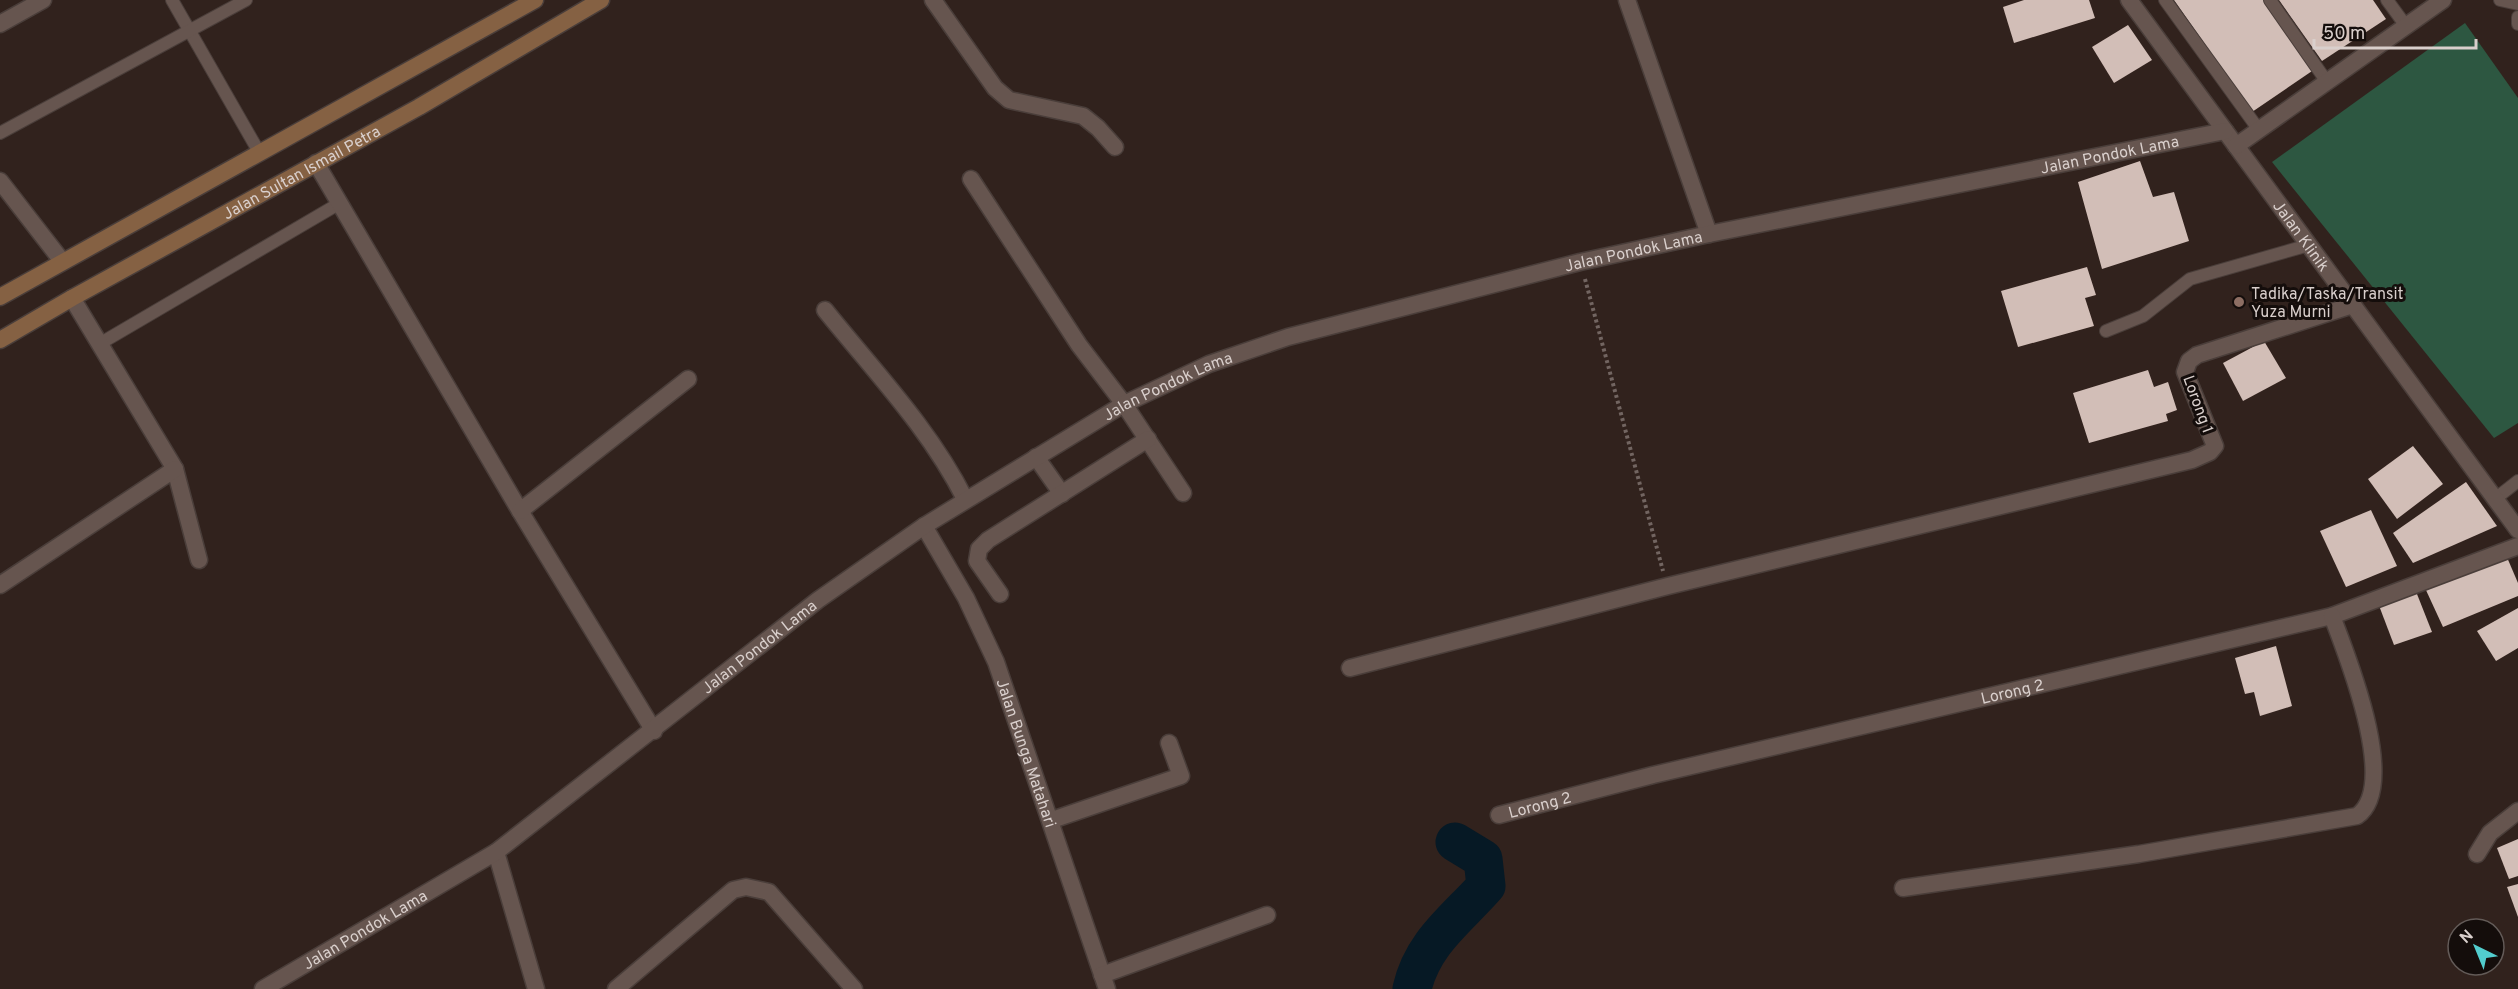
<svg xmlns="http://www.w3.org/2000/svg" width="2518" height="989" font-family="Overpass,sans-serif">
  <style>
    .green { fill: #2d5741 }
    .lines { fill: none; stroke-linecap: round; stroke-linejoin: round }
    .river { stroke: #061925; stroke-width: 39 }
    .building { fill: #d2beb7 }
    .service-casing { stroke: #4a3e3a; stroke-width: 14 }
    .minor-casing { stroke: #4a3e3a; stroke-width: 19 }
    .secondary-casing { stroke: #4a3e3a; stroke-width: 19 }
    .path { stroke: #726561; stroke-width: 4; stroke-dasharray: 3 3; stroke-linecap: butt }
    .service { stroke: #66554f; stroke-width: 12 }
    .minor { stroke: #66554f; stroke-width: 16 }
    .secondary { stroke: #856143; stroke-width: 16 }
    .education-dot { fill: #8d6e63; stroke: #140d0b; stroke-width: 2 }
    .labels { text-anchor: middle; stroke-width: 6; stroke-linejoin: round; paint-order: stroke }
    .street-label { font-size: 16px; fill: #d9cfcc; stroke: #140d0b }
    .poi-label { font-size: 16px; fill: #d9cfcc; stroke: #140d0b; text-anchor: start }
  </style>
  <rect width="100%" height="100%" fill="#31221d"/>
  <path class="green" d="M2465,23l53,75v325l-24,15 -222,-276z"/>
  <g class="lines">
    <path class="river" d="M1412,989c10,-46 45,-70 74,-103l-3,-27 -28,-17"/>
  </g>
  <g class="building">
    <path d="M2024,0h65l6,18 -81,25 -11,-36z"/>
    <path d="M2174,0h91l50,69 -63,43z"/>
    <path d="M2279,0h94l13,19 -64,42z"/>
    <path d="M2128,25l24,35 -38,23 -22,-36z"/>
    <path d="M2140,161l13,36 21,-5 15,49 -87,28 -24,-87z"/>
    <path d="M2087,267l9,28 -11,3 9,28 -76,21 -17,-56z"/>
    <path d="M2264,341l22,37 -43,23 -20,-38z"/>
    <path d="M2148,370l6,17 14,-5 9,28 -11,4 2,7 -79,22 -16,-50z"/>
    <path d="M2413,446l30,38 -46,35 -29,-40z"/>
    <path d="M2466,482l31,44 -84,37 -20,-30z"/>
    <path d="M2371,510l26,56 -51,21 -26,-56z"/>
    <path d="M2506,555l12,28v13l-75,31 -18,-39z"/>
    <path d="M2415,589l17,43 -38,13 -16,-42z"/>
    <path d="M2518,608v40l-22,13 -19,-30z"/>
    <path d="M2276,646l16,60 -32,10 -6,-24 -9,2 -10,-36z"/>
    <path d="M2518,839v37l-9,3 -12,-31z"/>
    <path d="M2518,884v33l-11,-30z"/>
  </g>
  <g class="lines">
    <defs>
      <g id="service">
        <path d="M172,0l87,152"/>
        <path d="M2165,0l94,130"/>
        <path d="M2270,0l57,82"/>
        <path d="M2387,0l19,26"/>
        <path d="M2500,0l18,4"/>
        <path d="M2518,17v7"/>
        <path d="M0,133l246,-133"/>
        <path d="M2106,331l37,-15 47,-37 119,-34"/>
        <path d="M101,343l239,-140"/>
        <path d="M2495,499l23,-18"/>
      </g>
      <g id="minor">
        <path d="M933,0l62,88 14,12 74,16 15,12 17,19"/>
        <path d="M1627,0l82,234"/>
        <path id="s1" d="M2129,0l389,530"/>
        <path d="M0,24l43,-24"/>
        <path d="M2236,146l207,-146"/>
        <path d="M316,163l204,348 134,220"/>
        <path d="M971,179l108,166 45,59 59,89"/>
        <path d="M0,181l62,80"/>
        <path d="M72,298l103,171 24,91"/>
        <path d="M825,310c49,61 105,119 140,189"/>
        <path d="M1036,457l26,37"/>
        <path d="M520,511l168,-132"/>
        <path id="s2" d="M924,526l42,72 30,64 111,327"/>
        <path d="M0,585l175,-116"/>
        <path d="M1000,594l-23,-33 2,-12 9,-9 160,-101"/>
        <path d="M1350,668l318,-82 524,-126 18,-8 5,-6 -30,-74 4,-11 8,-6 156,-50"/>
        <path id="s3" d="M1499,815l154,-40 679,-159 186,-70"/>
        <path d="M1052,820l129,-44 -12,-33"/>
        <path d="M496,852l40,137"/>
        <path d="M2477,854l13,-21 28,-22"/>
        <path d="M1903,888l236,-34 218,-38c43,-30 -10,-160 -25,-200"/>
        <path d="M1102,975l165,-60"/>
        <path id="s4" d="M263,989l233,-137 322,-252 106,-74 200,-122 85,-40 79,-27 292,-75 129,-28 516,-103"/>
        <path d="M616,989l117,-99 13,-3 23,5 85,97"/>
      </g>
      <g id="secondary">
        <path d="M0,297l535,-297"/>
        <path id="s5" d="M0,340l72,-42 347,-191 182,-107"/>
      </g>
    </defs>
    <use href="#service" class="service-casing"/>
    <use href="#minor" class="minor-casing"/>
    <use href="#secondary" class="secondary-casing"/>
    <path class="path" d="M1585,279l78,292"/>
    <use href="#service" class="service"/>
    <use href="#minor" class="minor"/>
    <use href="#secondary" class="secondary"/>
  </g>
  <circle class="education-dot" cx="2239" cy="302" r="6"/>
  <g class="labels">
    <g class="street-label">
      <text dy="6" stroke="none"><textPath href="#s4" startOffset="2062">Jalan Pondok Lama</textPath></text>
      <text dy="6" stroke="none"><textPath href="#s5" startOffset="345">Jalan Sultan Ismail Petra</textPath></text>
      <text dy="6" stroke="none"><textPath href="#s1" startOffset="292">Jalan Klinik</textPath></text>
      <text dy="6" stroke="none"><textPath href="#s4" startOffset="1576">Jalan Pondok Lama</textPath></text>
      <text dy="6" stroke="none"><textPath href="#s4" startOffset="1090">Jalan Pondok Lama</textPath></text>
      <text transform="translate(2199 404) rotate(70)" y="6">Lorong 1</text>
      <text dy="6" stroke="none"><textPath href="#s4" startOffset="604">Jalan Pondok Lama</textPath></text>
      <text dy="6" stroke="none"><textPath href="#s3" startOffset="528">Lorong 2</textPath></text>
      <text dy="6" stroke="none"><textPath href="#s2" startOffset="250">Jalan Bunga Matahari</textPath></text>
      <text dy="6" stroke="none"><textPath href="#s3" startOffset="42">Lorong 2</textPath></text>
      <text dy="6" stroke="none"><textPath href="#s4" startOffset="118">Jalan Pondok Lama</textPath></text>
    </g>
    <g class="poi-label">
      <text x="2251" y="299">Tadika/Taska/Transit<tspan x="2251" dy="18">Yuza Murni</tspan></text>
    </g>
  </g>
  <g transform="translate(2476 947) rotate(317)"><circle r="28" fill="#140d0b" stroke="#635b58" stroke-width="1.5"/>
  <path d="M0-4.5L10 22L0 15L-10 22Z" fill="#52cdce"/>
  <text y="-9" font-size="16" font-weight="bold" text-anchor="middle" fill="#d9cfcc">N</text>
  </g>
  <path d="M2314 39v9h162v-9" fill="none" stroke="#d9cfcc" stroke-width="3"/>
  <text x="2323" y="39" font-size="18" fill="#d9cfcc" stroke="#140d0b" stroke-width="4.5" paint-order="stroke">50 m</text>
</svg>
